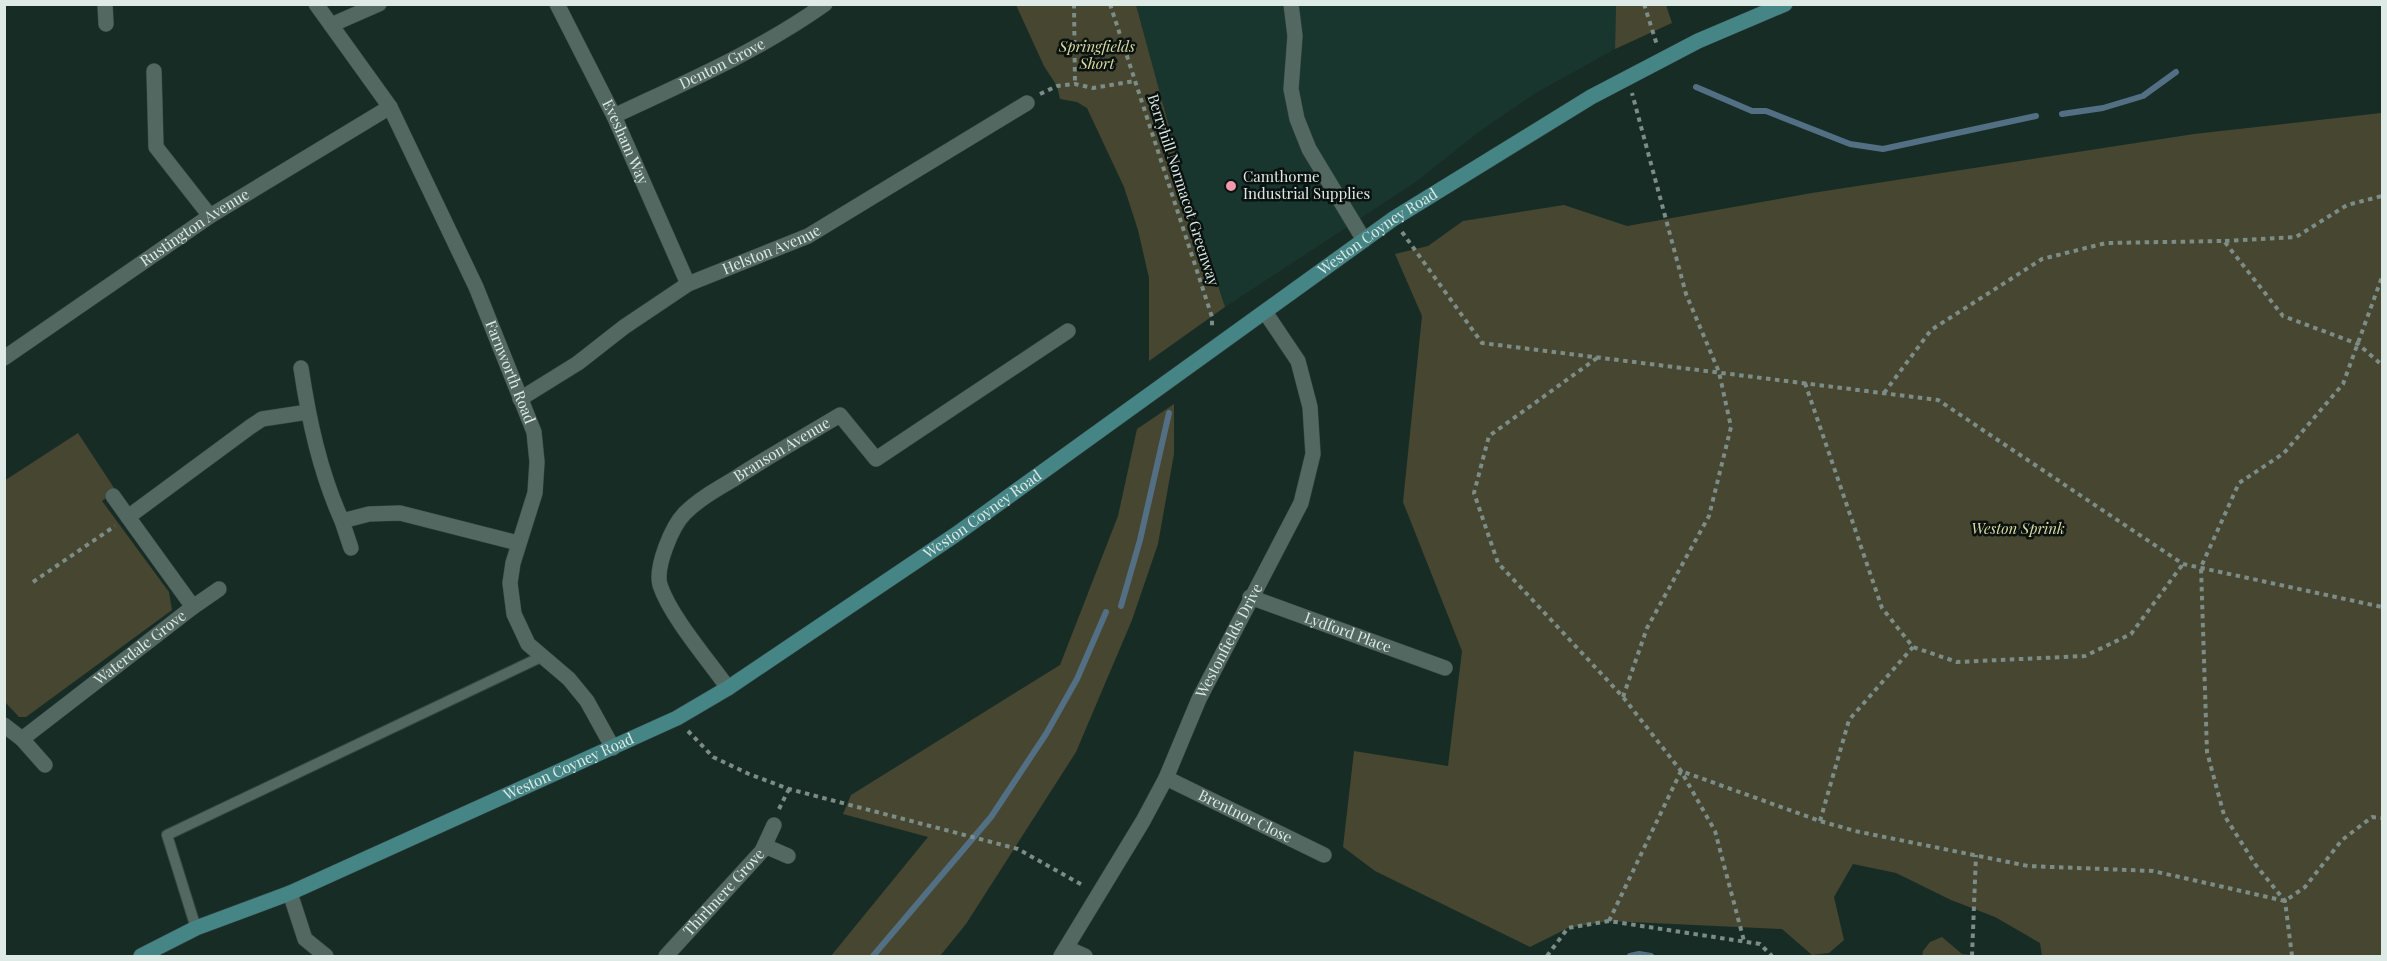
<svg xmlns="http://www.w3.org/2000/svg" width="2387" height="961" font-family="'Playfair Display',serif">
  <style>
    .built { fill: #19362e }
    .green { fill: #464631 }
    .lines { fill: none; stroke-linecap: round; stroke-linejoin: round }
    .stream { stroke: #526f84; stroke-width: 6 }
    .lane-casing { stroke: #374743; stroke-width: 12 }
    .street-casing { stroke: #374743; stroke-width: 16 }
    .secondary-casing { stroke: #374743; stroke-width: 16 }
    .path { stroke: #7c8c87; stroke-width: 4; stroke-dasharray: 4.5 4.5; stroke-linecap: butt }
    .lane { stroke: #526861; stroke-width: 10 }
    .street { stroke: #526861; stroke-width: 15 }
    .secondary { stroke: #458586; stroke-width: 15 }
    .poi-dot { fill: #f29aad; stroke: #0a1210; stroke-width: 2 }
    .labels { text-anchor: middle; stroke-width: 5; stroke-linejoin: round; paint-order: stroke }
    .park-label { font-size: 15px; font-style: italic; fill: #dcdba0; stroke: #0a1210 }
    .street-label { font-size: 15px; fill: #deeae6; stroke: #0a1210 }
    .poi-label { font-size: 15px; fill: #deeae6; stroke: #0a1210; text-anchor: start }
  </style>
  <rect width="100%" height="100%" fill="#182c26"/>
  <path class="built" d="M1136,5h480l-1,44 -81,45 -54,37 -63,50 -192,126 -43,-133z"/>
  <g class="green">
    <path d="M1016,5h120l46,169 43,133 -76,54v-83l-11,-48 -14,-43 -37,-79 -10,-6 -17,-3 -3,-13 -13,-20z"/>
    <path d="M1616,5h50l6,18 -57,26z"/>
    <path d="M2382,103v853h-340l-2,-13 -45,-26 -44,-17 -55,-27 -43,-9 -19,33 10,43 -15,13 -17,2 -30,-26 -173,-8 -41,7 -38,19 -155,-76 -32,-24 11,-96 94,15 14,-115 -59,-149 19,-186 -27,-62 33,-8 35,-25 101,-16 63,21 185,-33 382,-59 187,-21z"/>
    <path d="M1174,404v50l-16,90 -26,76 -56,132 -110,172 -26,32h-109l97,-119 -85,-23 8,-19 209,-130 58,-149 19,-87z"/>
    <path d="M78,433l38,58 -14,10 67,91 3,18 -146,107h-7l-14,-15 -1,-221z"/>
    <path d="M1942,937l20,17 22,2h-62l1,-5 7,-9z"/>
  </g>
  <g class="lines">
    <g class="stream">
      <path d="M1696,87l56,24h14l84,33 33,5 153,-33"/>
      <path d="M2062,114l41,-6 40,-12 33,-24"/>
      <path d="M1121,606l19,-66 29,-127"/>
      <path d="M873,956l118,-139 55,-83 31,-55 29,-67"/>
      <path d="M1630,956l9,-2 12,2"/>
    </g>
    <defs>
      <path id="lane" d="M196,928l-29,-93 374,-178"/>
      <g id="street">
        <path d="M105,4l1,20"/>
        <path id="s1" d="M316,4l74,103 86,180 58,145 3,30 -2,31 -22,70 -3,20 4,31 14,30 41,35 18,22 26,47"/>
        <path id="s2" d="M557,4l57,112 74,168"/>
        <path d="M1291,4l4,32 -4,53 6,30 12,30 55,91"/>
        <path d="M331,25l48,-21"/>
        <path d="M154,71l2,76 54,69"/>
        <path id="s3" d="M614,116c72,-34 145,-65 211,-112"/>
        <path id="s4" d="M4,358l206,-142 180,-109"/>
        <path d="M301,368c8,53 19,104 41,153l27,-7 31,-1 118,30"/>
        <path id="s5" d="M520,399l58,-36 46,-36 64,-43 120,-48 219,-133"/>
        <path d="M113,496l15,21"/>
        <path d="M342,521l9,27"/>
        <path id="s6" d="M1250,597l195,71"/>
        <path d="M193,607l26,-18"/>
        <path id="s7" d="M728,688c-19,-27 -58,-72 -68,-103 -5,-18 12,-59 25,-72 14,-14 32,-24 49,-34 35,-23 71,-43 106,-64l36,44 192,-128"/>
        <path id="s8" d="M4,725l18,14 171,-132 -65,-90 122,-90 12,-8 46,-7"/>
        <path d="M22,739l23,26"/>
        <path id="s9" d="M1166,778l158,77"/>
        <path d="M765,846l23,10"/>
        <path d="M290,893l15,46 21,17"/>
        <path d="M1067,948l18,8"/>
        <path id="s10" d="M666,956l96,-105 12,-26"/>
        <path id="s11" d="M1061,956l82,-135 23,-43 33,-79 102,-196 12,-49 -3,-47 -12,-46 -33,-49"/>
      </g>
      <g id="secondary">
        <path id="s12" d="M141,956l55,-28 94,-35 387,-175 51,-30 227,-153 438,-316 198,-122 107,-56 87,-37"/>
      </g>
    </defs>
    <use href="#lane" class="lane-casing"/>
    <use href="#street" class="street-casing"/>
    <use href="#secondary" class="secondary-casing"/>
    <g class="path">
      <path d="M1074,4l1,80"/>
      <path d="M1110,4l102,313v11"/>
      <path d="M1644,4l13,41"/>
      <path d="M1040,94l17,-8 18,-2 18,4 41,-7"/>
      <path d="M1402,232l80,111 456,57 245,164 199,43"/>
      <path d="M2225,241l71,-4 51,-32 35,-9"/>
      <path d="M1597,358l-108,78 -15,57 24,70 125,134 58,74 34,60 29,110"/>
      <path d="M1805,383l77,225 31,39 44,15 128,-6 46,-22 52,-70"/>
      <path d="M1884,393l47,-63 111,-71 64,-16 118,-2 59,75 75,28 24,21"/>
      <path d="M33,582l82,-56"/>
      <path d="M1623,697l24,-69 62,-112 22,-89 -12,-55 -33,-78 -54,-201"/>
      <path d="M688,731l25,26 36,17 40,15 229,60 66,37"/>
      <path d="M779,809l10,-20"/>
      <path d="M1820,821l29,-101 64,-73"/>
      <path d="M1609,921l72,-150 139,50 35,10 173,35 125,5 132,30 20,-14 37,-47 30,-23 10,1"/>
      <path d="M1547,956l21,-28 41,-7 151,23 12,12"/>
      <path d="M1972,956l4,-101"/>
      <path d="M2292,956l-7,-55 -30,-37 -31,-49 -17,-63 -6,-185 38,-84 45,-30 59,-69 39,-107"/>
    </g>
    <use href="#lane" class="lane"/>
    <use href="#street" class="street"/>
    <use href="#secondary" class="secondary"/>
  </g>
  <circle class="poi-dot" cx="1231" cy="186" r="6"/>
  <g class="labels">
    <g class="park-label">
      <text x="1097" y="52">Springfields<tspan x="1097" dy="17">Short</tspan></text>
      <text x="2018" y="534">Weston Sprink</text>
    </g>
    <g class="street-label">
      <text dy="5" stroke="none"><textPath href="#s3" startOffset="120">Denton Grove</textPath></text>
      <text dy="5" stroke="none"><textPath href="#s2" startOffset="154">Evesham Way</textPath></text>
      <text transform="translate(1183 190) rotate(72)" y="5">Berryhill Normacot Greenway</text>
      <text dy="5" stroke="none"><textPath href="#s4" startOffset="231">Rustington Avenue</textPath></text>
      <text dy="5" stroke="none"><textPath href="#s12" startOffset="1440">Weston Coyney Road</textPath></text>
      <text dy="5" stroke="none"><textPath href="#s5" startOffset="294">Helston Avenue</textPath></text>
      <text dy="5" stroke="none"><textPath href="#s1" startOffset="418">Farnworth Road</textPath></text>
      <text dy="5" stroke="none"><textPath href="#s7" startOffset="318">Branson Avenue</textPath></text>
      <text dy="5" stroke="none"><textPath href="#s12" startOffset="954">Weston Coyney Road</textPath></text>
      <text dy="5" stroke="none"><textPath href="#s6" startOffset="104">Lydford Place</textPath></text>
      <text dy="5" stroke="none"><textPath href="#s11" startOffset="358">Westonfields Drive</textPath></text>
      <text dy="5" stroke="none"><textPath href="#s8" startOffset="172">Waterdale Grove</textPath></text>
      <text dy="5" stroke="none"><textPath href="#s12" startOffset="468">Weston Coyney Road</textPath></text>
      <text dy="5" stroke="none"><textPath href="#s9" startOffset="88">Brentnor Close</textPath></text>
      <text dy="5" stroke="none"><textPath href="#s10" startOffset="86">Thirlmere Grove</textPath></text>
    </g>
    <g class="poi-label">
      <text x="1243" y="182">Camthorne<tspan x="1243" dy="17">Industrial Supplies</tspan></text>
    </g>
  </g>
  <rect width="2387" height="961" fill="none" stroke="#deeae6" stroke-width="12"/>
</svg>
